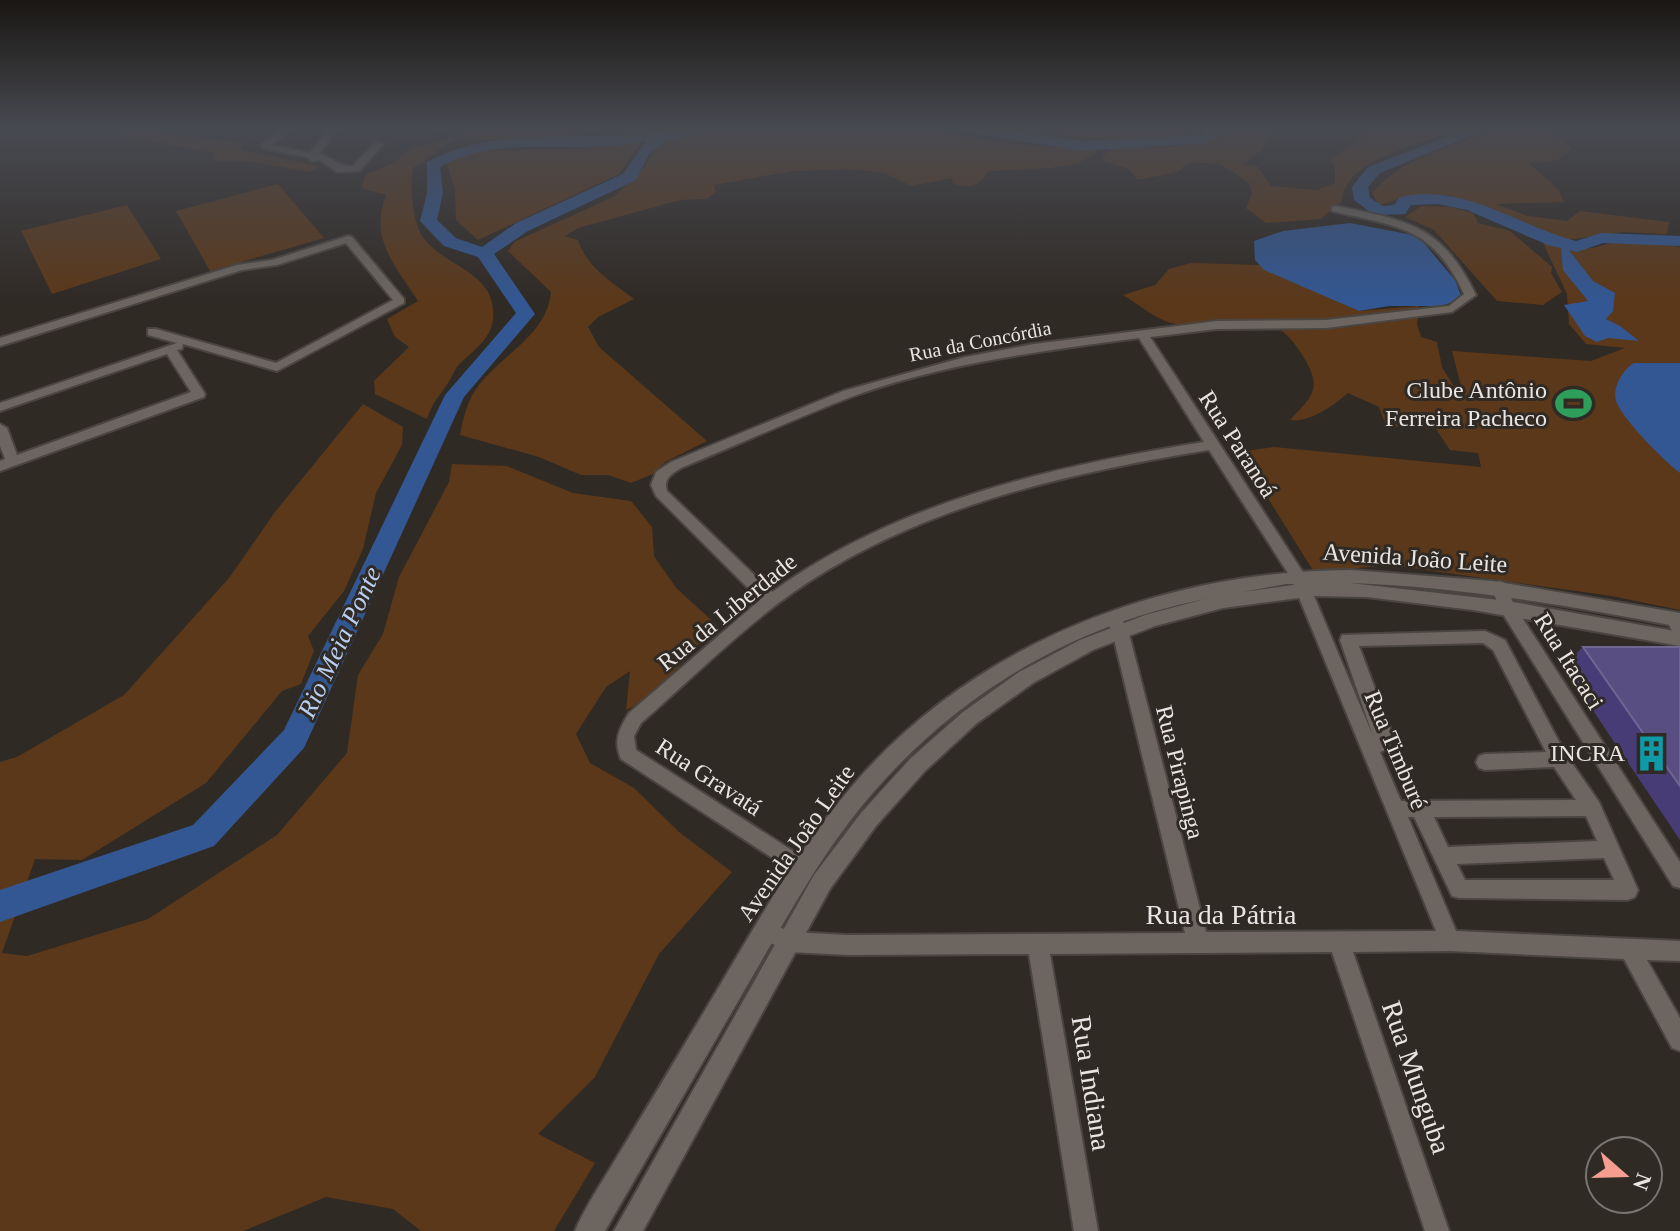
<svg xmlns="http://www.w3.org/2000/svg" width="1680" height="1231" font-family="Georgia,serif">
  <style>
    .green { fill: #5b381a }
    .water { fill: #335792 }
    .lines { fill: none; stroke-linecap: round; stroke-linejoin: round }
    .river { fill: #335792; fill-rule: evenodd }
    .minor-casing { stroke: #4a4541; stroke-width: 4 }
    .tertiary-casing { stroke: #4a4541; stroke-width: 4 }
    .minor { fill: #6d6660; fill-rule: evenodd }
    .tertiary { fill: #6d6660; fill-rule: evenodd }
    .wall { fill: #473c76 }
    .building { fill: #594e82; stroke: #6f6691; stroke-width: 2 }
    .labels { text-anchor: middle; stroke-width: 6; stroke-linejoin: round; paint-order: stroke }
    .far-street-label { font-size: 20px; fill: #e9e5e2; stroke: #302a25 }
    .poi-label { font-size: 24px; fill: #e9e5e2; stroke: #302a25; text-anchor: end }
    .street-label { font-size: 24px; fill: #e9e5e2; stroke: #302a25 }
    .water-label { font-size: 26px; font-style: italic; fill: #b9cff2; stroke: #302a25 }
    .near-street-label { font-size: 28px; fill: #e9e5e2; stroke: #302a25 }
  </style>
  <rect width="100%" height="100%" fill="#302a25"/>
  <g class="green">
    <path d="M128,128h31l9,7 75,8 -3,7 80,16 -10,6 -62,-11h-35l1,-8 -97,-18z"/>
    <path d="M484,128h154l-92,10 -82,2 -1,-6z"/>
    <path d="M745,128h176l81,15 96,8 -19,12 -29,5 -61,3c-11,16 -18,17 -36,13l-1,-6 -41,8 -26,-13 -36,-4 -55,2 -80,14 2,7 -9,7 -27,1 -102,28 -13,8 13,4c9,28 34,42 56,59l-36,18 -10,10 11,20 108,94 -42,21 -12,12 -22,9 -23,-8h-27l-42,-18 -79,-22c3,-16 7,-33 16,-46 23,-33 71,-53 75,-97l-43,-41 6,-9 101,-46 27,-26 14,-22 15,-10z"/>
    <path d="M1003,128h221v1c-72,16 -149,11 -221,-1z"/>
    <path d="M1239,128h35l-13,23 -19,14 15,1 14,20 46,4 18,-7v-19l-5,-4 44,-32h96c-34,11 -126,28 -128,73l-21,18 -55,4 -20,-15 6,-15 -3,-10 -29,-19 -31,-2 -12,10 -39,8 -9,-11 -26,-8 -1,-5 11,-8c46,-2 85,3 126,-20z"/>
    <path d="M1503,128h47l22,21 -16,12 -27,2 30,27 5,12 -68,2 32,12 39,5 13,-10 89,11 -2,12 -44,-2 -57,8 -118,-45h-35l-34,10 -7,-12c32,-37 86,-49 131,-65z"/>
    <path d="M456,138l-43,30c-3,18 -1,50 8,66 19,33 77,36 72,85 -2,22 -23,33 -36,48 -4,5 -5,11 -9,16 -9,14 -16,19 -21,36l-52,-25 -1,-13 35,-34 -14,-10 -8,-18 31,-18c-23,-36 -49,-62 -32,-106l-25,-7 5,-14 28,-11 16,-15z"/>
    <path d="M644,138l-25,36 -141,66 -22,-20 -1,-31 -9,-27 26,-11 109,-2z"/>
    <path d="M278,184l46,54 -114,33 -34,-60z"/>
    <path d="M127,205l34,54 -109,35 -31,-63z"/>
    <path d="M1421,206l30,1 22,6 5,10 32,8 42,36 -1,6 11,19 -19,13 -46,-4 -63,-71 -29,-13z"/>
    <path d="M1645,241l35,6v363l-68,-14 -222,-31 -76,7 -75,-120 35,-5 207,20 -3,-14 -28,-3 -14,-21 -50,-3 -7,-19 -31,-14c-15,13 -39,30 -58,27 22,-24 33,-31 14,-62 -38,-66 -78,-23 -133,-35 -16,-4 -34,-20 -48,-28l32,-10 14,-16 22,-6 38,1 31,1 99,46 60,-5 -2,18 4,13 16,5 5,25 11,18 8,1 -9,-35 139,10 34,-13 -39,-4 -17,-20 -2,-30 -24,-51 51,5 19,-6z"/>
    <path d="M363,404l40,23 -1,18 -26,48 -13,56 -19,42 -36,45 6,15 -13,33 -19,7 -76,92 -124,77 -47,-1 -33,94 25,3 121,-37 129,-84 70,-82 11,-78 25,-41 16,-57 50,-95 3,-18 55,2 66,27 58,8 21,26 2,29 23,33 40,36 -68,74 -23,11 4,-39 -24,16 -30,47 14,29 44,25 45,44 53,40 -73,82 -64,123 -57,57 57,29 -41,68h-133l-28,-22 -67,-12 -83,34h-243v-469l17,-5 107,-62 105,-117 46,-66z"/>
  </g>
  <g class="water">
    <path d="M1350,223l68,13 37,44 7,18 -20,8h-53l-30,5 -95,-41 -9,-10 -1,-19 29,-10z"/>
    <path d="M1561,247l7,2 25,32 22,12 -2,18 -7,8 14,7 19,15 -31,-3 -11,4 -12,-6 -21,-31 24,-4 -25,-31z"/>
    <path d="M1634,363h46v110c-17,-13 -57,-53 -64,-72 -4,-14 7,-32 18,-38z"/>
  </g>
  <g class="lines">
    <g class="river">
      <path d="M679,128h39l-52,13 -17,13 -13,26 -108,51 -34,23 41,60 -71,83 -160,351 -90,98 -214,76v-32l193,-65 91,-95 161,-335 71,-82 -38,-56 -34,-11 -24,-25 7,-28v-31c75,-41 169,-16 252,-34zM646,141l-23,33 -107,49 -34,24 -26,-9 -19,-18 6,-27 -3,-26c47,-26 93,-19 145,-20 20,0 41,-3 61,-6z"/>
      <path d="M961,128h35l86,13 120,-6 13,-7h18l-28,15 -123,8 -114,-19z"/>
      <path d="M1470,128h20l-110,45 -12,14 2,11 13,8 11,-1 6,-8c63,-15 118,29 176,44l25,-8 79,3v10l-77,-3 -26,9 -29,-7 -81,-35 -29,-6 -27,1 -6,9 -31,1 -20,-15 -2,-13 16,-20z"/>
    </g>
    <defs>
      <g id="minor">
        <path d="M282,128h10l-20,17 38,8 19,-25h9l-19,26c15,4 17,12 34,12l23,-24 8,2 -25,27 -22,1 -17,-12 -9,1 -4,-4 -45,-9v-4z"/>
        <path d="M433,128h10v1l-5,3z"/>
        <path d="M1336,206c72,15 105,18 140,89l-24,17 -126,16 -109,1 -67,8 156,240 67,159 -33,-96 2,-5 143,-4 20,9 60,113 34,49 39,88 -3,7 -7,3 -169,-2 -7,-2 -38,-79h-6l48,114 224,10v20l-33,-1 33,58v33l-8,-3 -48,-89 -174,-8 -97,1 96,279h-24l-93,-279 -282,2 48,277h-24l-45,-277 -181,1 -60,-3 -29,-15 -3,-7 3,-7 7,-3 24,12 58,3 337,-2 -73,-302 -6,-11 2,-4h12l8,14 78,302 230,-1 -145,-353 -82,-128c-147,24 -297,58 -421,146 -52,38 -98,84 -147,127l-7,13 2,14 174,112 3,7 -3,7 -7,2 -182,-119c-8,-18 -2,-30 8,-46l131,-113 -104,-104 -5,-11 5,-13 15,-10 172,-71 122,-34 69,-13 183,-23 109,-1 123,-14 15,-12c-32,-68 -65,-67 -132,-83v-4zM1139,338l65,104c-150,24 -306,59 -432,150l-105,-101c-4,-13 5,-17 14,-23 56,-23 113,-49 170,-71 93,-34 191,-46 288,-59zM1483,643l10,7 53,102 -61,2 -6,2 -3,6 3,6 6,2 69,-3 22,33 -175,1 -21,-49 8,-3 4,-15 -33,-88zM1586,816l11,25 -149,6 -14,-30zM1604,858l10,22h-149l-8,-16z"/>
        <path d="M348,236l4,1 52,62v4l-127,68 -94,-27 -1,5 -5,1 28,44 -1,3 -204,74v-10l5,-2 -5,-13v-22l7,4 10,27 174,-63 -24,-38 -167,57v-8l177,-60 -29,-8v-6h8l120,34 117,-63 -47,-57 -69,22 -35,5 -242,76v-8l237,-73 35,-5z"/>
        <path d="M1499,581l6,2 9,22 166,257v26l-7,-2 -172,-275 -10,-24z"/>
        <path d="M1674,613l6,2v22l-6,-2 -8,-16 2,-4z"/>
      </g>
      <path id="tertiary" d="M1351,570l142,11 187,32v14c-109,-21 -218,-40 -330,-44l158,18 172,31v14l-207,-36 -107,-13 -52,-1 -91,12 -68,18 -62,24 -60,33 -56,40 -52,48 -49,55 -46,63 -187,342h-29l200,-356 47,-62 50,-55 52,-46 56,-40 61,-32 65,-25 60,-16c-142,28 -267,107 -355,222 -42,55 -74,116 -109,175 -45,78 -91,157 -136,235h-30c11,-26 28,-50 42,-74 28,-46 56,-93 84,-140 48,-79 92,-163 153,-233 123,-143 311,-213 497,-214zM1286,584h14l-57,8z"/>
    </defs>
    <use href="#minor" class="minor-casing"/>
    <use href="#tertiary" class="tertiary-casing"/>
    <use href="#minor" class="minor"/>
    <use href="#tertiary" class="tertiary"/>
  </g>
  <path class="wall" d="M1583,647h97v193l-117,-174z"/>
  <path class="building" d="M1583,647h97v139z"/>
  <linearGradient id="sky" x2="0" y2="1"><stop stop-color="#1a1714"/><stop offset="0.43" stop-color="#484a51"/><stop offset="1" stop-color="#484a51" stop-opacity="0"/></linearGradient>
  <rect width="1680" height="300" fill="url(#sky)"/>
  <defs>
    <symbol id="stadium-bare" viewBox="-9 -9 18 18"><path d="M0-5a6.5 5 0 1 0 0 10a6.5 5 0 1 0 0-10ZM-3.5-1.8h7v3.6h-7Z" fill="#2e9e5b" stroke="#302a25" stroke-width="2.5" paint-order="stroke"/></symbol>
    <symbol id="building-bare" viewBox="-9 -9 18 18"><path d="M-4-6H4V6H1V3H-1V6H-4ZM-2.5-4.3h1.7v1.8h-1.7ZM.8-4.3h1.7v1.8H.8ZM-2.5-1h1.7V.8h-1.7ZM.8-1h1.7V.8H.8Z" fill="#0f9aa8" stroke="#302a25" stroke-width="2.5" paint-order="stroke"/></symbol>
  </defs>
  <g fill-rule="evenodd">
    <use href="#stadium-bare" x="1548" y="378" width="51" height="51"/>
    <use href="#building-bare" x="1626" y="728" width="51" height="51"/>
  </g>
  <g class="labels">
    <g class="far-street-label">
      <text transform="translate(980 341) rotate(-11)" y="7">Rua da Concórdia</text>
    </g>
    <g class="poi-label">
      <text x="1547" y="398">Clube Antônio<tspan x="1547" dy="28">Ferreira Pacheco</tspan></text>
      <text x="1625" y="761">INCRA</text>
    </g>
    <g class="street-label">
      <text transform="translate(1238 444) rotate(57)" y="8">Rua Paranoá</text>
      <text transform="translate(1415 558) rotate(4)" y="8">Avenida João Leite</text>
      <text transform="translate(727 612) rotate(-39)" y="8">Rua da Liberdade</text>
      <text transform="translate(1569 661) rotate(58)" y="8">Rua Itacaci</text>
      <text transform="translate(1396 750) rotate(67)" y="8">Rua Timburé</text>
      <text transform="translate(1180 772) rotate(76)" y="8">Rua Pirapinga</text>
      <text transform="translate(709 777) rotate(33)" y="8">Rua Gravatá</text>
      <text transform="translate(796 843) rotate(-55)" y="8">Avenida João Leite</text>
    </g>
    <g class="water-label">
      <text transform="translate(339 642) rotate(-65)" y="9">Rio Meia Ponte</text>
    </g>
    <g class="near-street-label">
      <text x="1221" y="924">Rua da Pátria</text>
      <text transform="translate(1417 1077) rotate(71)" y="10">Rua Munguba</text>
      <text transform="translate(1092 1083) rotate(81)" y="10">Rua Indiana</text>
    </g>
  </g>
  <g transform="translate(1624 1175) rotate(110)"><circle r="38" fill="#302a25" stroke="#7a7571" stroke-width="2"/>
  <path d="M0-6L14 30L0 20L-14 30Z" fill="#f59d8e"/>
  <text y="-12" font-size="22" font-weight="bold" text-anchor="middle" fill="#e9e5e2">N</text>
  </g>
</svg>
